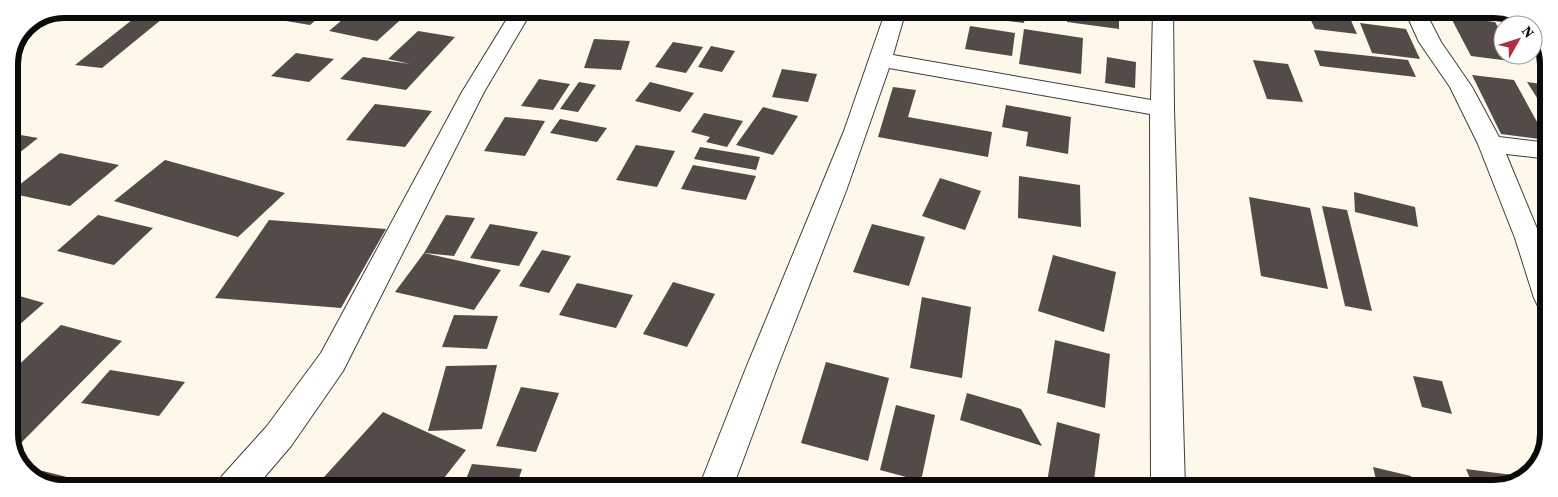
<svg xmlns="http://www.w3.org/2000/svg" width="1558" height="497" font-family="'Source Serif 4',serif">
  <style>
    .building { fill: #524b48 }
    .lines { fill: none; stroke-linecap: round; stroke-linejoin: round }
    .minor-casing { stroke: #3e3e3e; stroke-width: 2 }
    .minor { fill: #fff; fill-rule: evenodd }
    .rim { fill: none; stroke: #0b0b0b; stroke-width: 6 }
  </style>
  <rect width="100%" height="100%" fill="#fdf8ea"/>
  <g class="building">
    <path d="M280,9h49l-19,16 -42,-7z"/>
    <path d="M355,9h34l19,4 -31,28 -48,-10z"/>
    <path d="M945,10h50l2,8 -51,-1z"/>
    <path d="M1009,10h17l-2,13 -17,-2z"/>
    <path d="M1068,10h51v19l-52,-7z"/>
    <path d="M1337,10l59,1 3,8 -62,-7z"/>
    <path d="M1307,12l42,4 8,18 -42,-5z"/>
    <path d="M137,16l25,3 -60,49 -27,-3z"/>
    <path d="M1450,16l45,6 8,13v20h11l4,7 -47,-6z"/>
    <path d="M1360,23l46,6 14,30 -48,-6z"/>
    <path d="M970,26l45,7 -3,23 -47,-7z"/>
    <path d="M1024,29l59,9 -2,36 -62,-10z"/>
    <path d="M418,31l37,6 -49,53 -66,-11 23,-22 47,7 -22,-5z"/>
    <path d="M594,39l36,2 -9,29 -37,-2z"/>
    <path d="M673,42l30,5 -17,26 -31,-6z"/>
    <path d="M711,46l24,5 -13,21 -24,-5z"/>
    <path d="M1314,50l94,10 8,17 -96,-11z"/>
    <path d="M296,53l38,6 -25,23 -38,-6z"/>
    <path d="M1107,57l29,5 -1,26 -30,-5z"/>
    <path d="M1253,60l35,4 15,38 -36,-3z"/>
    <path d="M782,69l35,5 -9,28 -36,-5z"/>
    <path d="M1472,75l42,5 33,60 -46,-6z"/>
    <path d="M539,79l31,5 -17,26 -32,-4z"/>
    <path d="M579,82l17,3 -18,27 -18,-3z"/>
    <path d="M650,82l44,11 -14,19 -45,-11z"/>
    <path d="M1527,82l22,3v32z"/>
    <path d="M893,87l23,3 -8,27 84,15 -4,25 -110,-20z"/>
    <path d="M375,104l57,7 -27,36 -59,-7z"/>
    <path d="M1006,105l65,12 -3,37 -42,-8 2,-14 -26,-5z"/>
    <path d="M763,107l35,9 -25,39 -37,-10z"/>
    <path d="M704,113l39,8 -16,26 -21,-5 4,-5 -19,-5z"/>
    <path d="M505,117l40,4 -20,35 -41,-5z"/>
    <path d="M560,119l47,9 -10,14 -47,-9z"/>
    <path d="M9,133l29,5 -29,23z"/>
    <path d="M636,145l39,6 -18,36 -41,-7z"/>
    <path d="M700,147l60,10 -4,13 -62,-11z"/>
    <path d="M60,153l59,12 -49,41 -61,-13z"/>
    <path d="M165,160l120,33 -47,44 -124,-36z"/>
    <path d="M693,165l63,11 -10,24 -65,-11z"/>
    <path d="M1019,176l61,9 1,42 -63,-9z"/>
    <path d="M940,178l41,13 -16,39 -43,-14z"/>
    <path d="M1354,192l61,15 3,20 -63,-15z"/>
    <path d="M1249,197l61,11 18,81 -67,-13z"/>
    <path d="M1322,206l25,4 25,101 -27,-5z"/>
    <path d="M98,215l55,13 -39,37 -57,-14z"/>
    <path d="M446,215l29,3 -21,38 -30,-3z"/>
    <path d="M269,220l117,9 -45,79 -126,-10z"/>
    <path d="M490,224l48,8 -19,34 -49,-8z"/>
    <path d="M872,224l53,13 -16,49 -56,-14z"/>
    <path d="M9,246l12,3 -12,11z"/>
    <path d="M542,250l29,6 -22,37 -30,-7z"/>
    <path d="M424,253l77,17 -27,40 -79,-18z"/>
    <path d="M1053,255l63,17 -12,60 -66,-21z"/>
    <path d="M673,282l42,12 -28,53 -44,-13z"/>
    <path d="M577,283l56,12 -17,33 -57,-13z"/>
    <path d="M9,293l35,10 -35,31z"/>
    <path d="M922,297l49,10 -9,71 -52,-10z"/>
    <path d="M454,315l44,1 -11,33 -45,-2z"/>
    <path d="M61,325l61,16 -108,109 -5,-13v-63z"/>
    <path d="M1055,340l55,14 -5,54 -58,-15z"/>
    <path d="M826,362l63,16 -21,83 -67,-18z"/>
    <path d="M497,365l-15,64 -54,2 18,-65z"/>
    <path d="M110,370l75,12 -26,34 -78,-13z"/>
    <path d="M1413,376l29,5 10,33 -30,-7z"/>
    <path d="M521,387l38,6 -23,59 -40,-6z"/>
    <path d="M967,393l54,16 21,37 -82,-26z"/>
    <path d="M896,405l39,10 -14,66 -41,-11z"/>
    <path d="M383,412l83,38 -29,37h-122z"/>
    <path d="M1057,422l43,12 -7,54h-47z"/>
    <path d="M472,464l50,5 -6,18h-53z"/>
    <path d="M1373,467l38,9 4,12h-37z"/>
    <path d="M1466,469l61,8 -32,11h-21z"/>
    <path d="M43,471l60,15h-54l-12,-8z"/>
  </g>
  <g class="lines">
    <defs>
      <g id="minor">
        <path d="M513,9h20l-49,83 -141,279 -52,75 -35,41h-39l5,-11 45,-50 54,-73 141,-261z"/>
        <path d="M886,10h20l-13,45 258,45 2,-90h20l1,99 11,379h-34l-1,-374 -261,-46 -43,123 -69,177 -44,119h-34l47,-119 98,-237z"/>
        <path d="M1405,11h20l16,31 31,45 27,50 50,6v16l-43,-5 42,101v54l-10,-3 -4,-8 -19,-60 -37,-94 -28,-57 -31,-45z"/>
      </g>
    </defs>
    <use href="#minor" class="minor-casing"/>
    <use href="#minor" class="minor"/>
  </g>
  <path d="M0 0H1558V497H0ZM64 18H1494A46 46 0 0 1 1540 64V434A46 46 0 0 1 1494 480H64A46 46 0 0 1 18 434V64A46 46 0 0 1 64 18Z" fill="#fff" fill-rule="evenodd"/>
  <path class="rim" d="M64 18H1494A46 46 0 0 1 1540 64V434A46 46 0 0 1 1494 480H64A46 46 0 0 1 18 434V64A46 46 0 0 1 64 18Z"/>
  <g transform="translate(1518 40) rotate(51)"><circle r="24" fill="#ffffff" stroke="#9d9d9d"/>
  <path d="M0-4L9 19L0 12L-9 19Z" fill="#af2e40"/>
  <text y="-8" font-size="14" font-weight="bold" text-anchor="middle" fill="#0b0b0b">N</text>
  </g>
</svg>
